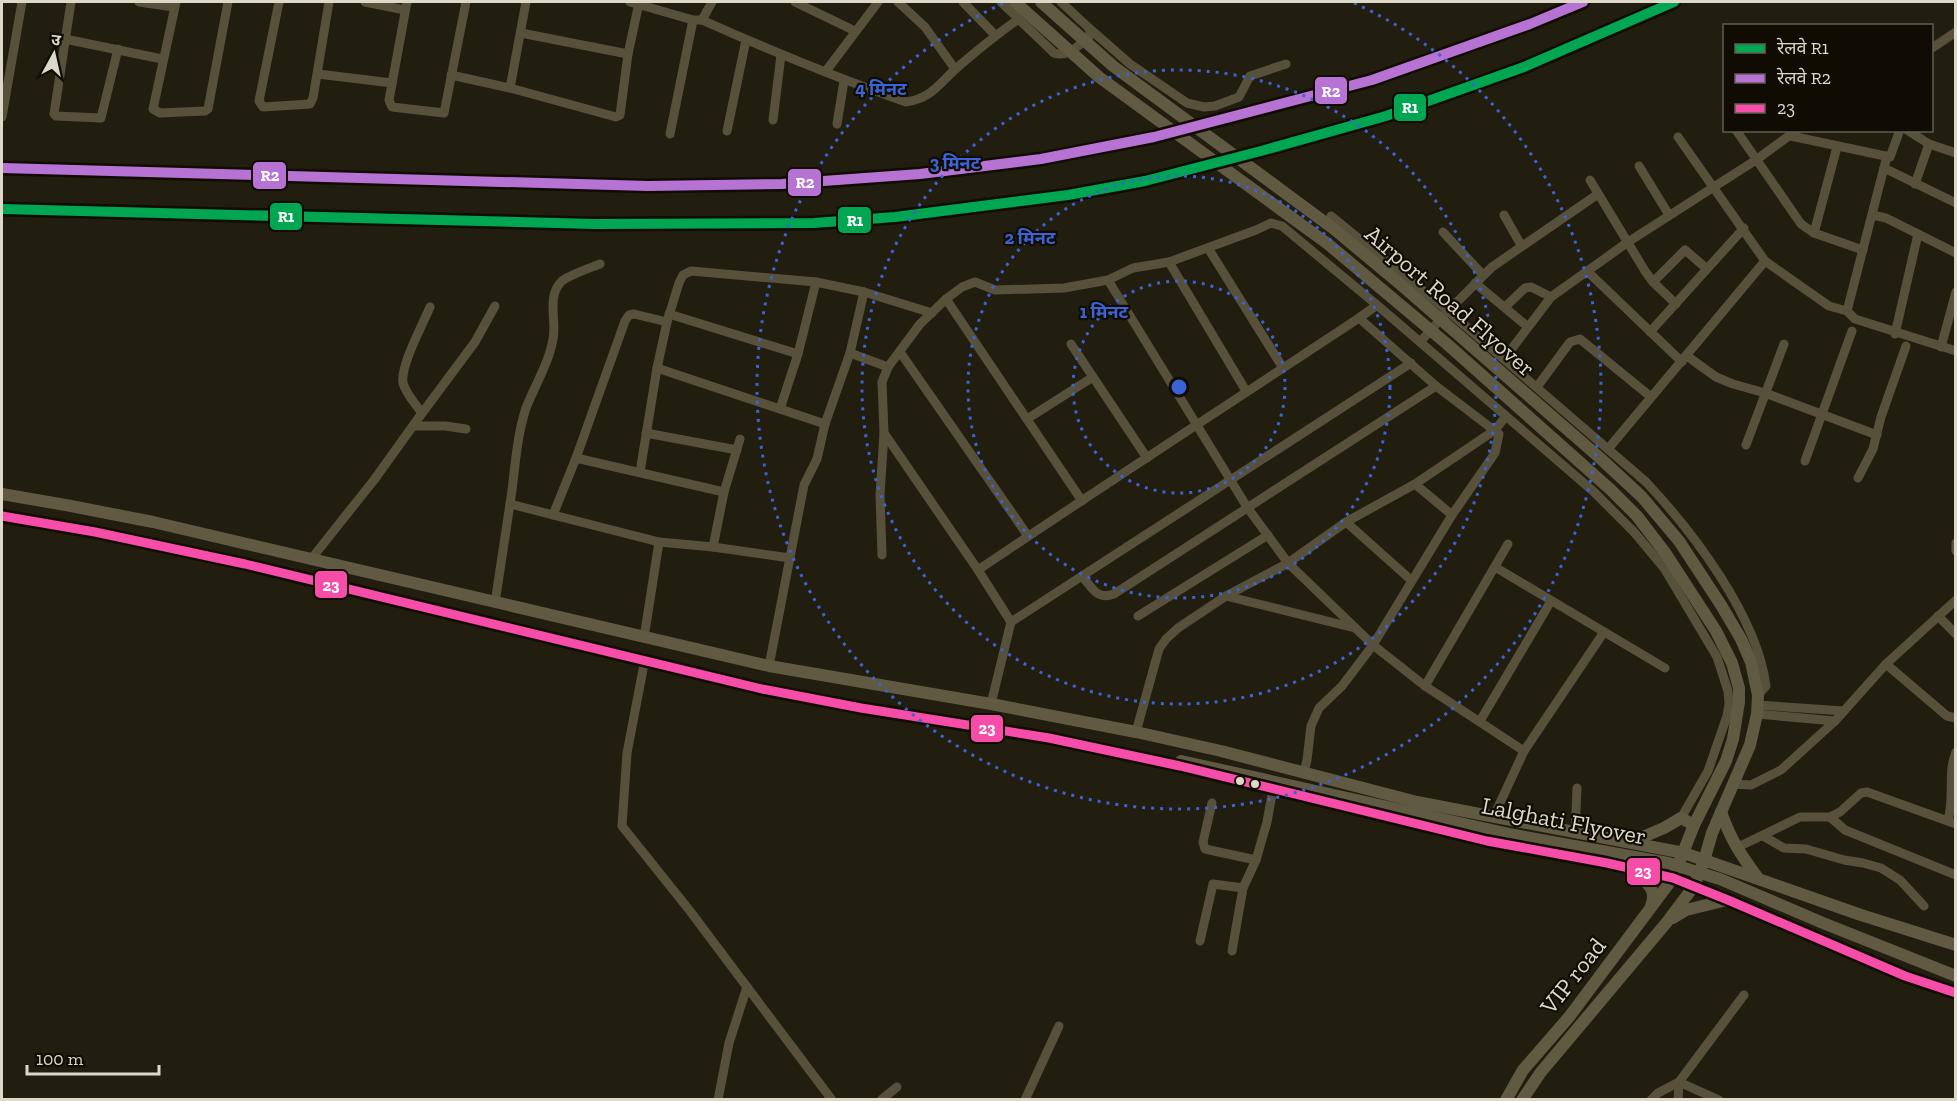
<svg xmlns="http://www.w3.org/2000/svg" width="1957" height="1101" font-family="'Zilla Slab','Noto Sans Devanagari',serif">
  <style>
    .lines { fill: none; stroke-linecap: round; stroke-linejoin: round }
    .minor { stroke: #57513c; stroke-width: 9 }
    .major { stroke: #615a42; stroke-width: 12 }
    .major-bridge { stroke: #615a42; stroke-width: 12 }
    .bus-1-casing { stroke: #100c03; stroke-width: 14 }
    .bus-1 { stroke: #f54da8; stroke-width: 9 }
    .rail-1-casing { stroke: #100c03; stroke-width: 15 }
    .rail-2-casing { stroke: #100c03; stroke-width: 15 }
    .rail-1 { stroke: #00a651; stroke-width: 10 }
    .rail-2 { stroke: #b673d3; stroke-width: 10 }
    .ring { fill: none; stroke: #3a63d6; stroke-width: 3; stroke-dasharray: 3 6 }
    .bus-dot { fill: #ddd8c8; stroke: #100c03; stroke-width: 2 }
    .labels { text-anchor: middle; stroke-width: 4.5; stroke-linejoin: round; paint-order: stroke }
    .street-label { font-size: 24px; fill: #ddd8c8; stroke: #100c03 }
    .centre { fill: #3a63d6; stroke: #100c03; stroke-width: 3 }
    .ring-label { font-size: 18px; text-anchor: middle; font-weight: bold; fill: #3a63d6; stroke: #100c03; stroke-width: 4.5; stroke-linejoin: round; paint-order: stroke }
    .line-badge { stroke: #100c03; stroke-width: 2 }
    .badge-label { font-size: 16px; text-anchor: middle; font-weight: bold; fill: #fff }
  </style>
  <rect width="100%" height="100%" fill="#221e0f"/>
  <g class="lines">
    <g class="minor">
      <path d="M71,2l-17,112 2,2 45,2 17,-69"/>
      <path d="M139,2l35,5"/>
      <path d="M176,2l-23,107 7,4 45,-2 3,-2 20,-107"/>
      <path d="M279,2l-20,99 4,6 47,-3 3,-6 16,-96"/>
      <path d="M365,2l40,8"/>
      <path d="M407,2l-18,98 3,7 52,6 22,-111"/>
      <path d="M630,2l63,18h9c67,30 135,58 204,82 27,-4 34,-20 53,-36 20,-17 39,-33 60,-47"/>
      <path d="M795,2l60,29"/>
      <path d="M898,2l27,25 30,42"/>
      <path d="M963,2l32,33"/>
      <path d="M1001,2l53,51c13,5 25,-8 35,-16l1,-8 -29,-27"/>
      <path d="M702,20l10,-18"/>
      <path d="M1090,29l40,35 57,39 17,4 11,-1 24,-9 11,-21 36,-12"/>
      <path d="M521,33l107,21"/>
      <path d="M65,39l97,20"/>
      <path d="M1932,48l24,-16"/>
      <path d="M826,71l52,-69"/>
      <path d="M318,74l74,9"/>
      <path d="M451,75l59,13 106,29 4,-2 8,-61 11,-51"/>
      <path d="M510,88l16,-86"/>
      <path d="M2,117l20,-115"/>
      <path d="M773,120l8,-65"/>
      <path d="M837,124l7,-43"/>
      <path d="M1736,130l65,94 13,9 49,17"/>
      <path d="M1907,130l22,14 27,9"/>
      <path d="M727,131l19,-91"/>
      <path d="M670,134l23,-114"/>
      <path d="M1791,136l99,21 10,-27"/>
      <path d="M1678,137l87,124 64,45 18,5"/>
      <path d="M1887,156l-40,155 8,8 101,32"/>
      <path d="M1639,166l30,49"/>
      <path d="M1884,168l72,35"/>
      <path d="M1590,180l55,91 8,11 23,22"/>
      <path d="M1915,184l14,-40"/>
      <path d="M1504,215l17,30"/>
      <path d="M1872,215l14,3 70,35"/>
      <path d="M1331,216l117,95 44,-44 106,-73"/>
      <path d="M1443,232l40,43"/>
      <path d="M1814,233l23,-86"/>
      <path d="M1208,248l75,120"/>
      <path d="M1169,262l77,129"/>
      <path d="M600,264c-10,4 -31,11 -38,17 -16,15 -5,40 -9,58 -4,24 -18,46 -27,69 -10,30 -11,65 -16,96l149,38 54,5 11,-55 16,-53"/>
      <path d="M1587,271l95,91"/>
      <path d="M1108,280l139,227 41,56 85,82 52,41 99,65"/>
      <path d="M1653,282l32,-32 21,18"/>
      <path d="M1475,283l53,44"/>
      <path d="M946,299l136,202"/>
      <path d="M1377,305l43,37"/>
      <path d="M1505,307l20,-19 6,-1 20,10"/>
      <path d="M669,314l129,40"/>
      <path d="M1650,332l94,-104"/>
      <path d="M1895,334l23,-100"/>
      <path d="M1071,344l76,114"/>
      <path d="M1941,347l15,-55"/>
      <path d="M900,352l128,184"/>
      <path d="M850,353l38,14"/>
      <path d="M1687,356l29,21 17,7 32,9 112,42"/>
      <path d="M1504,359l47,-62 77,-55 128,-82 41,-30"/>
      <path d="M657,368l168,56"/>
      <path d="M1537,387l33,-45 10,-3 71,58"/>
      <path d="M780,409l18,-55 18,-72"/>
      <path d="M420,416l55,-74 20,-36"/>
      <path d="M1027,419l66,-42"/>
      <path d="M413,426h32l21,3"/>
      <path d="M646,433l91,17"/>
      <path d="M884,433l94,137 33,52"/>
      <path d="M1746,445l38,-101"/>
      <path d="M1608,449l157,-188"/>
      <path d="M576,458l148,34"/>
      <path d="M1805,461l47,-130"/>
      <path d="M640,472l17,-104 10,-46 12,-39 4,-8 8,-4 125,11 48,10 68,21"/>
      <path d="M1858,478l15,-29 8,-32 25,-71"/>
      <path d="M1415,484l37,31"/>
      <path d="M553,515l23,-57 49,-137 4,-6 5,-1 33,8"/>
      <path d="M1346,522l65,58"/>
      <path d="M1956,543v8"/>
      <path d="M713,547l77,11"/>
      <path d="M882,555l-2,-60 4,-62 -2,-51 6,-15 32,-43 26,-25 16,-12 13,-5 20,8 69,-2 44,-8 25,-12 36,-6 87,-32 15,-7 11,3 95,79 -18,13 77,68 63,48 -4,19 -43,62 -79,130 -31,41 -23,22 -8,18 -4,34 -3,12"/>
      <path d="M312,558l62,-78 46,-64 1,-4c-6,-9 -15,-18 -18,-29 -3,-17 20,-59 27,-76"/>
      <path d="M1495,567l170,101"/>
      <path d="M978,570c126,-85 254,-168 381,-252"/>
      <path d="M1082,576c11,13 15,24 32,18l322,-208"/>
      <path d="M1226,596l129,32"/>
      <path d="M495,603l15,-99"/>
      <path d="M1138,616l130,-81"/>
      <path d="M1938,616l18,18"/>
      <path d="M644,638l15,-96"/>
      <path d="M645,659l-18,94 -5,73 68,85 57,76"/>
      <path d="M1886,664l61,52 9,2"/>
      <path d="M769,666l35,-181 13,-26 8,-35 25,-71 14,-61"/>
      <path d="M1425,686l83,-142"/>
      <path d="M991,704l20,-82 400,-259"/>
      <path d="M1758,705l86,6"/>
      <path d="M1757,714l78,7"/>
      <path d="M1480,721l71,-120"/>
      <path d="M1136,732l23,-83 7,-10 12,-11 48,-32 62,-33 58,-41 69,-38 80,-54 11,-14"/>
      <path d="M1734,784l17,1 30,-15 54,-49 51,-57 70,-64"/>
      <path d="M1212,803l-9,39 2,7 51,11"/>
      <path d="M1830,817l15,13 111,45"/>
      <path d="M1493,818l31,-67 80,-119"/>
      <path d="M1681,818l27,-47 19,-55 2,-12 -1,-13 -11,-34 -53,-89 -30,-36 -41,-41 -173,-149 28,-31 198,171c47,50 111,134 120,204l-8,9"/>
      <path d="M1948,820c7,-23 -1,-46 8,-68"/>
      <path d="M1575,833l2,-45"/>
      <path d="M1763,836l21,12 22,1 38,11 19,3 18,5 19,12 24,26"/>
      <path d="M1736,848l64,-31h30l10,-5 21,-19 6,-1 89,32"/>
      <path d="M1200,941l13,-57 30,4"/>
      <path d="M1232,951l11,-63 13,-28 11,-38 6,-33"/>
      <path d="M718,1100l11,-57 18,-56 85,113"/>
      <path d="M881,1100l16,-13"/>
      <path d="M1025,1100l34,-74"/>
      <path d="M1651,1100l7,-7 21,-11 65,-87"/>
      <path d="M1678,1100l1,-18 40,18"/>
    </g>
    <g class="major">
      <path d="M2,494l69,12 82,16 616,144 222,38 145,28 85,19 196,51 267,51 177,62 95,30"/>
      <path d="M2,516l93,16 150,32 517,125 99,19 188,30 131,28 307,75 120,22 66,15 55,22 177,76 51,17"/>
      <path d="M1721,812c10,28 19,42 37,66"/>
      <path d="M1631,842l33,-14 17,-10 13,7"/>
      <path d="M1632,874c14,6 26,15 19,32"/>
      <path d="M1673,918l13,-8 41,-10"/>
      <path d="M1506,1100l17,-30 46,-53 104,-139 21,-53 32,-64 7,-22 6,-37v-14l-7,-25 -16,-32 -50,-77"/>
      <path d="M1522,1100l19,-28 126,-150 27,-36 10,-25 8,-28 38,-88 7,-31 1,-19 -7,-33 -10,-23 -20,-34 -42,-64"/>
    </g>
    <g class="major-bridge">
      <path d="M1015,2l84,75 229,167 119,100 164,146 26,26 29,38"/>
      <path d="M1041,2l72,64 221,163 66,55 200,174 42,39 37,44"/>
      <path d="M1181,761l333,74 154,28 52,16 103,44 133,53"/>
    </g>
    <defs>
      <path id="bus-1" d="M2,516l93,16 150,32 517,125 99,19 188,30 131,28 307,75 120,22 66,15 55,22 177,76 51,17"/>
    </defs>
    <use href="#bus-1" class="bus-1-casing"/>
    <use href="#bus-1" class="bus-1"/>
    <defs>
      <path id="rail-1" d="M2,209l593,15 219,-1 81,-6 173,-22 77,-14 116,-30 125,-35 138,-49 150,-65"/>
      <path id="rail-2" d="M2,168l646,18 134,-2 138,-10 121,-15 113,-22 218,-57 158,-56 53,-22"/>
    </defs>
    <use href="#rail-1" class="rail-1-casing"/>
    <use href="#rail-2" class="rail-2-casing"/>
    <use href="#rail-1" class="rail-1"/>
    <use href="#rail-2" class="rail-2"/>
  </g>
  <g class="ring">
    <circle cx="1179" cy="387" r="106"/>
    <circle cx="1179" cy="387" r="211"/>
    <circle cx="1179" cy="387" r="317"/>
    <path d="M1354 3A422 422 0 1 1 1004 3"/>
  </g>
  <g class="bus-dot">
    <circle cx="1240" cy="781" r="5"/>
    <circle cx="1255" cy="784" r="5"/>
  </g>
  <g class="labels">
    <g class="street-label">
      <text transform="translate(1450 301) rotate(41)" y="8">Airport Road Flyover</text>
      <text transform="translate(1564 821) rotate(11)" y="8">Lalghati Flyover</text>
      <text transform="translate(1573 976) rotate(-52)" y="8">VIP road</text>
    </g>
  </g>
  <circle cx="1179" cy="387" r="9" class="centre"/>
  <g class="ring-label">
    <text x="881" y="95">4 मिनट</text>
    <text x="955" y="169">3 मिनट</text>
    <text x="1030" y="244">2 मिनट</text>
    <text x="1104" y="318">1 मिनट</text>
  </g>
  <g class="line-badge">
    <rect x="1314" y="76" width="34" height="29" rx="6" fill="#b673d3"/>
    <rect x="1393" y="93" width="34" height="29" rx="6" fill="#00a651"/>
    <rect x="252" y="161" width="35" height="29" rx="6" fill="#b673d3"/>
    <rect x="787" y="168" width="35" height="29" rx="6" fill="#b673d3"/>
    <rect x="269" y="202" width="34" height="29" rx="6" fill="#00a651"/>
    <rect x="837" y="206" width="35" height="28" rx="6" fill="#00a651"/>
    <rect x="314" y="570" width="34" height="29" rx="6" fill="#f54da8"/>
    <rect x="970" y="714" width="34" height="29" rx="6" fill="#f54da8"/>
    <rect x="1626" y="857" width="35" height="29" rx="6" fill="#f54da8"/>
  </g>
  <g class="badge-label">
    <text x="1331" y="97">R2</text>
    <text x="1410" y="113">R1</text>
    <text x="270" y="181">R2</text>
    <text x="805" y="188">R2</text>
    <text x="286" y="222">R1</text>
    <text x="855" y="226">R1</text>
    <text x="331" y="591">23</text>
    <text x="987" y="734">23</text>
    <text x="1643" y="877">23</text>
  </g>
  <rect width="1957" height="1101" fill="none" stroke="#ddd8c8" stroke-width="6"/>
  <rect x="1723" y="24" width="210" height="108" fill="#100c03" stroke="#625e52" stroke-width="1.5"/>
  <rect x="1735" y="44" width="30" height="9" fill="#00a651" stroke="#625e52" stroke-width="1.5"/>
  <text x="1777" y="54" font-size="18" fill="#ddd8c8">रेलवे R1</text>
  <rect x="1735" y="74" width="30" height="9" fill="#b673d3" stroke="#625e52" stroke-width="1.5"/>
  <text x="1777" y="84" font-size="18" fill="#ddd8c8">रेलवे R2</text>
  <rect x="1735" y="104" width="30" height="9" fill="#f54da8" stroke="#625e52" stroke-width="1.5"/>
  <text x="1777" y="114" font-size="18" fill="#ddd8c8">23</text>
  <g transform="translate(54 54) rotate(8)" stroke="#100c03" stroke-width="4.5" paint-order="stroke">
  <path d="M0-4.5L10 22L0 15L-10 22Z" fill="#ddd8c8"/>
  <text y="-9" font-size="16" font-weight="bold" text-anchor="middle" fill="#ddd8c8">उ</text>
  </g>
  <path d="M27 1065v9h132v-9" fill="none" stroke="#ddd8c8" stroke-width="3"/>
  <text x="36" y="1065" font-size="18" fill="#ddd8c8" stroke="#100c03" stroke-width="4.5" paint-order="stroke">100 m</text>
</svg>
